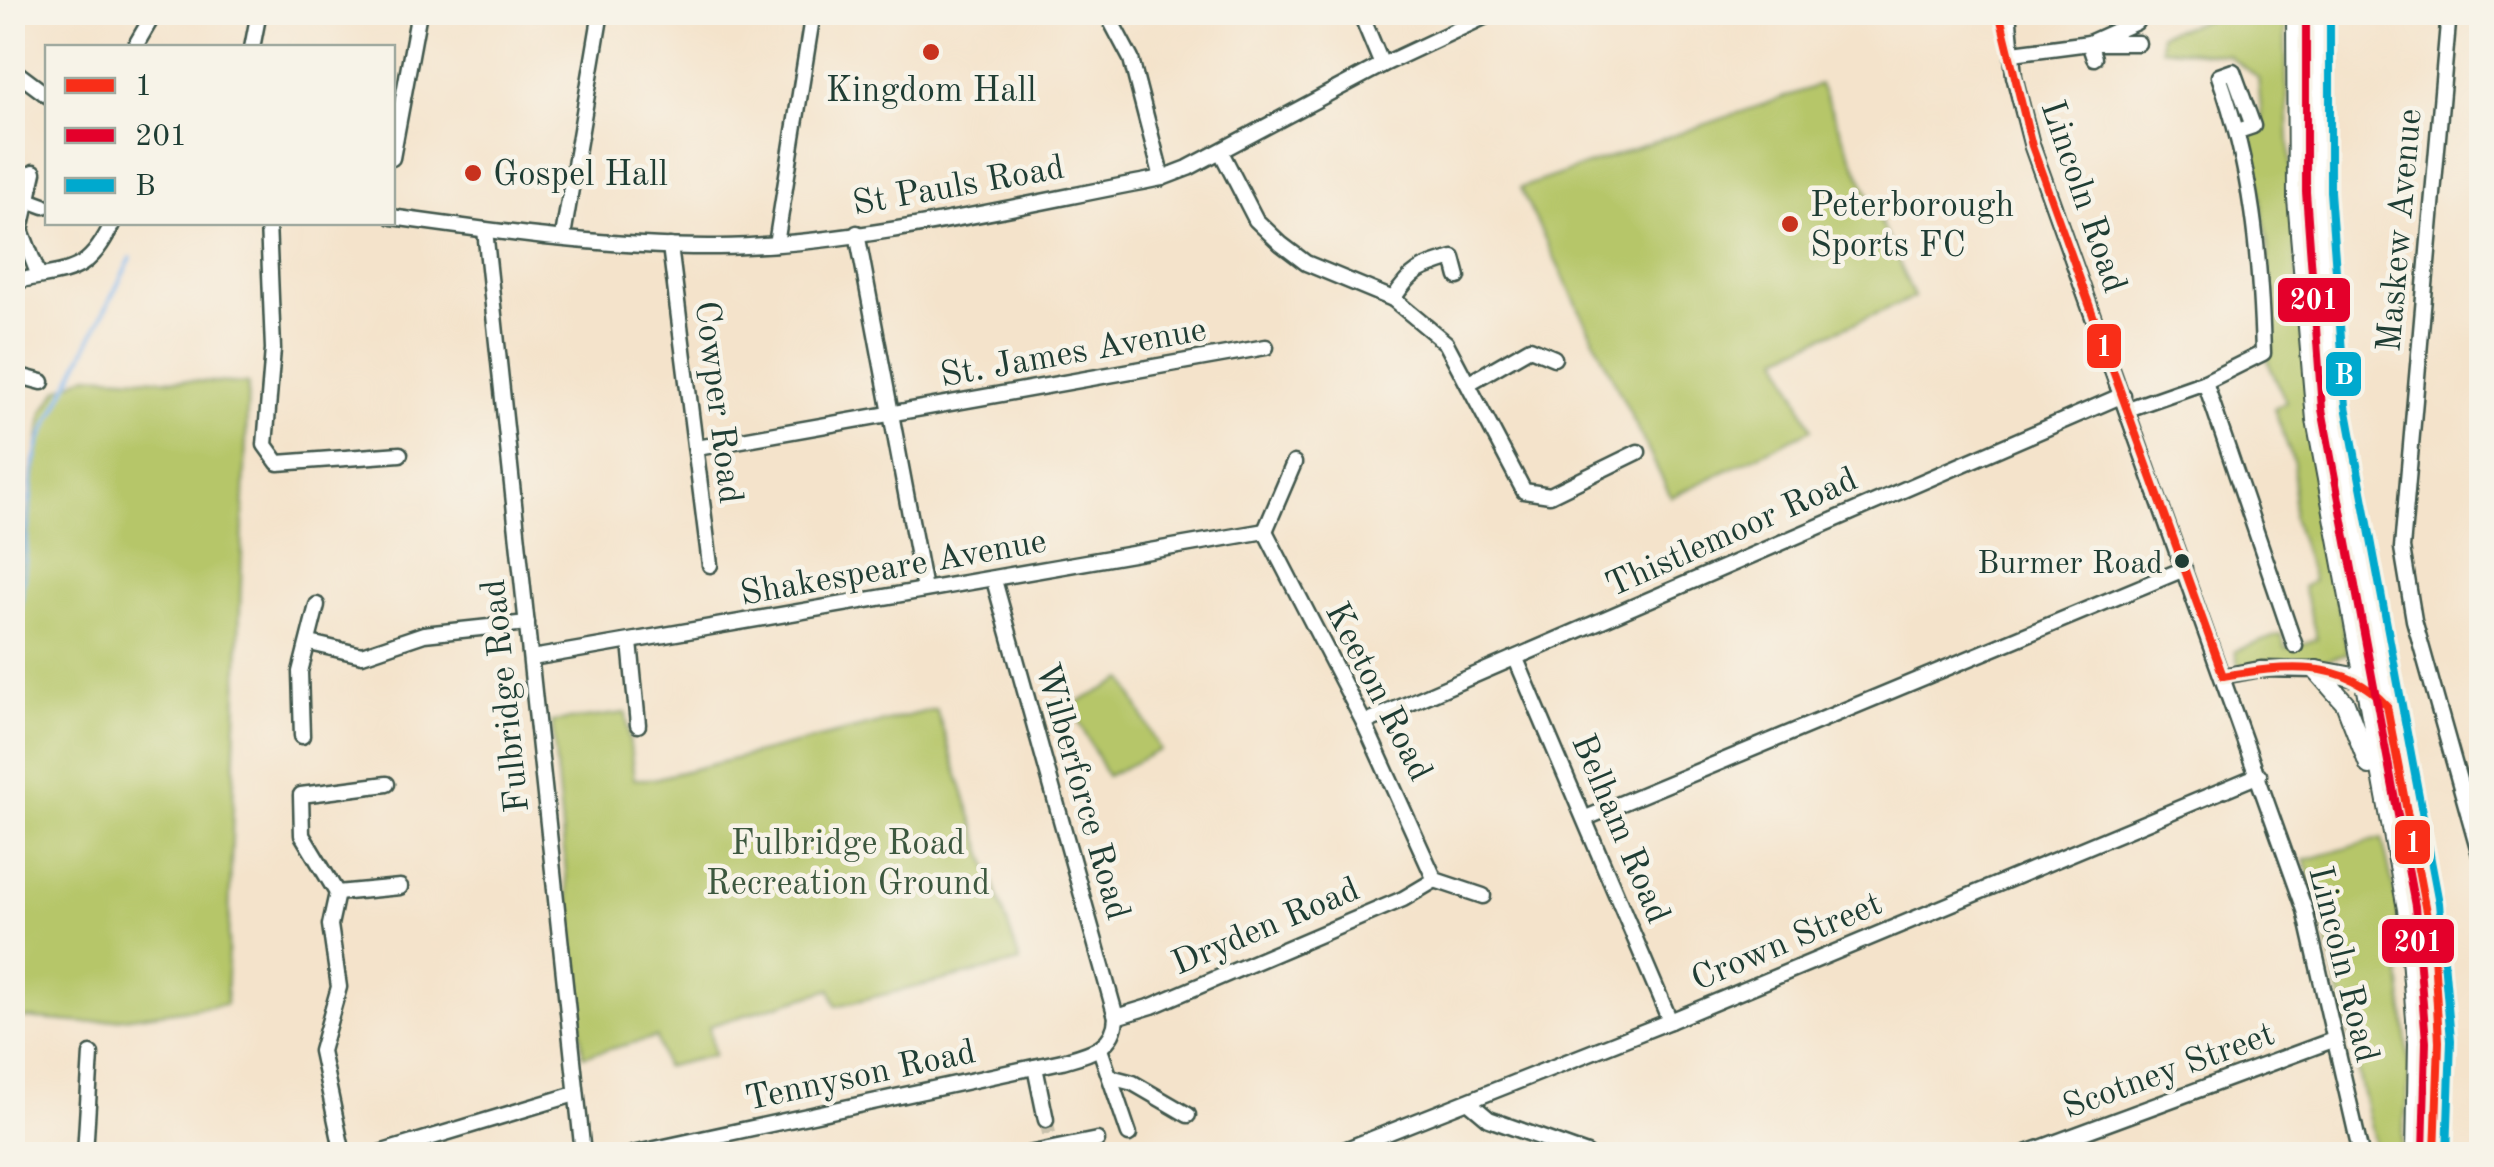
<svg xmlns="http://www.w3.org/2000/svg" width="2494" height="1167" font-family="'Old Standard TT',serif">
  <style>
    .green { fill: #b6c669; stroke: #6a824e; stroke-width: 2.5 }
    .lines { fill: none; stroke-linecap: round; stroke-linejoin: round }
    .stream { stroke: #7eb5ee; stroke-width: 4 }
    .minor-tunnel { stroke: #c9c2ad; stroke-width: 14; stroke-dasharray: 14 7; stroke-linecap: butt }
    .minor-casing { stroke: #3f564b; stroke-width: 19 }
    .major-casing { stroke: #3f564b; stroke-width: 22 }
    .minor { stroke: #fff; stroke-width: 14 }
    .major { stroke: #fff; stroke-width: 18 }
    .bus-1-casing { stroke: #f7f3e8; stroke-width: 15 }
    .bus-2-casing { stroke: #f7f3e8; stroke-width: 15 }
    .bus-3-casing { stroke: #f7f3e8; stroke-width: 15 }
    .bus-1 { stroke: #f92e18; stroke-width: 8 }
    .bus-2 { stroke: #e4002b; stroke-width: 8 }
    .bus-3 { stroke: #00a9ce; stroke-width: 8 }
    .poi-dot { fill: #c8321e; stroke: #f7f3e8; stroke-width: 4 }
    .bus-dot { fill: #1f3d34; stroke: #f7f3e8; stroke-width: 4 }
    .labels { text-anchor: middle; stroke-width: 9; stroke-linejoin: round; paint-order: stroke }
    .bus-label { font-size: 32px; fill: #1f3d34; stroke: #f7f3e8; text-anchor: end }
    .poi-label { font-size: 35px; fill: #1f3d34; stroke: #f7f3e8; text-anchor: start }
    .street-label { font-size: 35px; fill: #1f3d34; stroke: #f7f3e8 }
    .park-label { font-size: 35px; fill: #3d583f; stroke: #f7f3e8 }
    .line-badge { stroke: #f7f3e8; stroke-width: 4 }
    .badge-label { font-size: 28px; text-anchor: middle; font-weight: bold; fill: #fff }
  </style>
  <rect width="100%" height="100%" fill="#f7f3e8"/>
  <filter id="ink" filterUnits="userSpaceOnUse"><feTurbulence type="fractalNoise" baseFrequency=".01" numOctaves="2"/><feDisplacementMap in="SourceGraphic" scale="20" xChannelSelector="R" yChannelSelector="G"/><feConvolveMatrix kernelMatrix="1 2 1 2 8 2 1 2 1" color-interpolation-filters="sRGB"/></filter>
  <filter id="wash" filterUnits="userSpaceOnUse"><feTurbulence type="fractalNoise" baseFrequency=".0048" numOctaves="4" result="noise"/><feDisplacementMap in="SourceGraphic" scale="40" xChannelSelector="R" yChannelSelector="G"/><feGaussianBlur stdDeviation="2.25" result="paint"/><feColorMatrix in="noise" values="0 0 0 0 0 0 0 0 0 0 0 0 0 0 0 0 0 1.4 0 .05"/><feComposite in="paint" operator="in"/></filter>
  <g filter="url(#wash)">
    <rect width="100%" height="100%" fill="#f4e3cb"/>
    <g class="green">
      <path d="M2229,13h56c4,216 21,428 63,641l-42,11 -67,3 -4,-17 46,-17 5,15 31,-10 -14,-52 10,-6 -20,-64 1,-53 -20,-55 12,-7 -19,-42 5,-14 -4,-98 -18,-116 13,-1 -5,-53 -31,-23 -66,-7 -1,-14z"/>
      <path d="M1820,85l94,212 -135,59 33,73 -141,68 -151,-309z"/>
      <path d="M88,375l160,9 -22,620 -139,19 -74,-6 2,-422 28,-183 15,-22z"/>
      <path d="M1124,679l36,71 -53,26 -36,-70z"/>
      <path d="M936,709l84,253 -184,44 -5,-17 -122,37 5,29 -49,12 -9,-30 -73,19 -31,-334 74,-9 8,66h19z"/>
      <path d="M2382,838l16,69 -1,37 13,128 -9,82h-24l-60,-258 -12,-36z"/>
    </g>
    <g class="lines">
      <g class="stream">
        <path d="M12,702l21,-232 7,-29 91,-183"/>
        <path d="M12,1138l4,16"/>
      </g>
    </g>
  </g>
  <g filter="url(#ink)">
    <g class="lines">
      <path class="minor-tunnel" d="M1046,1120l5,22"/>
      <defs>
        <g id="minor">
          <path d="M1106,12l25,47 31,119"/>
          <path d="M1360,12l22,53"/>
          <path d="M2008,12l6,64 18,70 273,764 56,244"/>
          <path d="M2449,12l-47,536 12,72 68,242"/>
          <path d="M134,48l21,-36"/>
          <path d="M252,48l7,-36"/>
          <path d="M2013,53l76,-10 47,-21 3,-10"/>
          <path d="M2094,58l-5,-15h49"/>
          <path d="M12,69l36,27"/>
          <path d="M1222,154l34,66 25,24 25,19 87,36 53,44 78,148 26,4 88,-43"/>
          <path d="M392,158l27,-146"/>
          <path d="M34,172l-13,58 18,46"/>
          <path d="M25,199l19,7"/>
          <path d="M392,217c107,15 219,31 326,30 141,-2 305,-43 444,-69l26,-10 194,-103 113,-53"/>
          <path d="M268,222l5,127 -8,96 13,18 122,-9"/>
          <path d="M485,230l98,924"/>
          <path d="M857,233l67,356"/>
          <path d="M563,236l38,-224"/>
          <path d="M776,244l37,-232"/>
          <path d="M670,246l40,319"/>
          <path d="M12,282c56,-13 75,-4 101,-60"/>
          <path d="M1393,299c19,-29 27,-31 60,-41l5,19"/>
          <path d="M12,374l30,8"/>
          <path d="M2205,382l90,264"/>
          <path d="M1469,383l61,-35 24,10"/>
          <path d="M2128,409l77,-27 58,-29c-3,-98 -11,-184 -44,-277l14,-5 20,55 -15,5"/>
          <path d="M697,448l569,-101"/>
          <path d="M1265,531l99,192 71,157"/>
          <path d="M1265,531l29,-68"/>
          <path d="M630,642l8,83"/>
          <path d="M310,643l52,12 62,-21 103,-11"/>
          <path d="M532,658l733,-127"/>
          <path d="M1516,659l154,362"/>
          <path d="M2223,676l38,-7 55,1"/>
          <path d="M1364,723l759,-328"/>
          <path d="M302,736l-2,-64 17,-67"/>
          <path d="M1586,818l598,-249"/>
          <path d="M1435,880l48,16"/>
          <path d="M337,893l63,-6"/>
          <path d="M1116,1017l36,-11 251,-107 32,-19"/>
          <path d="M1100,1049l29,85"/>
          <path d="M1035,1067l11,53"/>
          <path d="M1114,1078l19,5 55,32"/>
          <path d="M1470,1103l19,16 98,35"/>
          <path d="M85,1154l6,-100"/>
          <path d="M343,1154l-22,-103 18,-64 -9,-62 7,-32 -35,-58 -1,-40 86,-11"/>
          <path d="M376,1154l199,-60"/>
          <path d="M632,1154l430,-93c25,-7 53,-12 54,-44l-122,-437"/>
          <path d="M1028,1154l69,-14"/>
          <path d="M1334,1154l336,-133 589,-246"/>
          <path d="M2024,1154l309,-114"/>
        </g>
        <g id="major">
          <path d="M2296,12l1,187 19,221 91,489 11,134 -2,111"/>
          <path d="M2318,12v179l16,217 93,496 12,137 -4,113"/>
          <path d="M2316,670l29,33 24,62"/>
          <path d="M2316,670l43,8 12,10"/>
        </g>
      </defs>
      <use href="#minor" class="minor-casing"/>
      <use href="#major" class="major-casing"/>
      <use href="#minor" class="minor"/>
      <use href="#major" class="major"/>
      <defs>
        <g id="bus-1">
          <path d="M1999,12l33,134 191,530"/>
          <path d="M2223,676c59,-10 121,-19 164,30l47,248 5,87 -4,113"/>
        </g>
        <path id="bus-2" d="M2306,12v180l16,217 93,497 11,135 -3,113"/>
        <path id="bus-3" d="M2330,12v179l16,215 93,497 12,137 -4,114"/>
      </defs>
      <use href="#bus-1" class="bus-1-casing"/>
      <use href="#bus-2" class="bus-2-casing"/>
      <use href="#bus-3" class="bus-3-casing"/>
      <use href="#bus-1" class="bus-1"/>
      <use href="#bus-2" class="bus-2"/>
      <use href="#bus-3" class="bus-3"/>
    </g>
  </g>
  <g class="poi-dot">
    <circle cx="931" cy="52" r="10"/>
    <circle cx="473" cy="173" r="10"/>
    <circle cx="1790" cy="224" r="10"/>
  </g>
  <circle class="bus-dot" cx="2182" cy="561" r="9"/>
  <g class="labels">
    <g class="bus-label">
      <text x="2163" y="573">Burmer Road</text>
    </g>
    <g class="poi-label">
      <text x="931" y="101" text-anchor="middle">Kingdom Hall</text>
      <text x="493" y="185">Gospel Hall</text>
      <text x="1810" y="216">Peterborough<tspan x="1810" dy="40">Sports FC</tspan></text>
    </g>
    <g class="street-label">
      <text transform="translate(958 184) rotate(-10)" y="12">St Pauls Road</text>
      <text transform="translate(2085 196) rotate(71)" y="12">Lincoln Road</text>
      <text transform="translate(2398 230) rotate(-85)" y="12">Maskew Avenue</text>
      <text transform="translate(1073 351) rotate(-10)" y="12">St. James Avenue</text>
      <text transform="translate(720 402) rotate(83)" y="12">Cowper Road</text>
      <text transform="translate(1731 531) rotate(-24)" y="12">Thistlemoor Road</text>
      <text transform="translate(893 566) rotate(-10)" y="12">Shakespeare Avenue</text>
      <text transform="translate(1380 691) rotate(63)" y="12">Keeton Road</text>
      <text transform="translate(504 696) rotate(-96)" y="12">Fulbridge Road</text>
      <text transform="translate(1084 791) rotate(74)" y="12">Wilberforce Road</text>
      <text transform="translate(1622 828) rotate(67)" y="12">Belham Road</text>
      <text transform="translate(1265 925) rotate(-23)" y="12">Dryden Road</text>
      <text transform="translate(1786 940) rotate(-23)" y="12">Crown Street</text>
      <text transform="translate(2345 964) rotate(76)" y="12">Lincoln Road</text>
      <text transform="translate(2168 1069) rotate(-20)" y="12">Scotney Street</text>
      <text transform="translate(860 1074) rotate(-12)" y="12">Tennyson Road</text>
    </g>
    <g class="park-label">
      <text x="848" y="854">Fulbridge Road<tspan x="848" dy="40">Recreation Ground</tspan></text>
    </g>
  </g>
  <g class="line-badge">
    <rect x="2276" y="276" width="76" height="48" rx="10" fill="#e4002b"/>
    <rect x="2085" y="322" width="38" height="48" rx="10" fill="#f92e18"/>
    <rect x="2324" y="350" width="39" height="48" rx="10" fill="#00a9ce"/>
    <rect x="2393" y="818" width="39" height="48" rx="10" fill="#f92e18"/>
    <rect x="2380" y="917" width="76" height="48" rx="10" fill="#e4002b"/>
  </g>
  <g class="badge-label">
    <text x="2314" y="309">201</text>
    <text x="2104" y="356">1</text>
    <text x="2344" y="384">B</text>
    <text x="2413" y="852">1</text>
    <text x="2418" y="951">201</text>
  </g>
  <rect width="2494" height="1167" fill="none" stroke="#f7f3e8" stroke-width="50"/>
  <rect x="45" y="45" width="350" height="180" fill="#f7f3e8" stroke="#a1aaa0" stroke-width="2.5"/>
  <rect x="65" y="78" width="50" height="15" fill="#f92e18" stroke="#a1aaa0" stroke-width="2.5"/>
  <text x="135" y="95" font-size="30" fill="#1f3d34">1</text>
  <rect x="65" y="128" width="50" height="15" fill="#e4002b" stroke="#a1aaa0" stroke-width="2.5"/>
  <text x="135" y="145" font-size="30" fill="#1f3d34">201</text>
  <rect x="65" y="178" width="50" height="15" fill="#00a9ce" stroke="#a1aaa0" stroke-width="2.5"/>
  <text x="135" y="195" font-size="30" fill="#1f3d34">B</text>
</svg>
